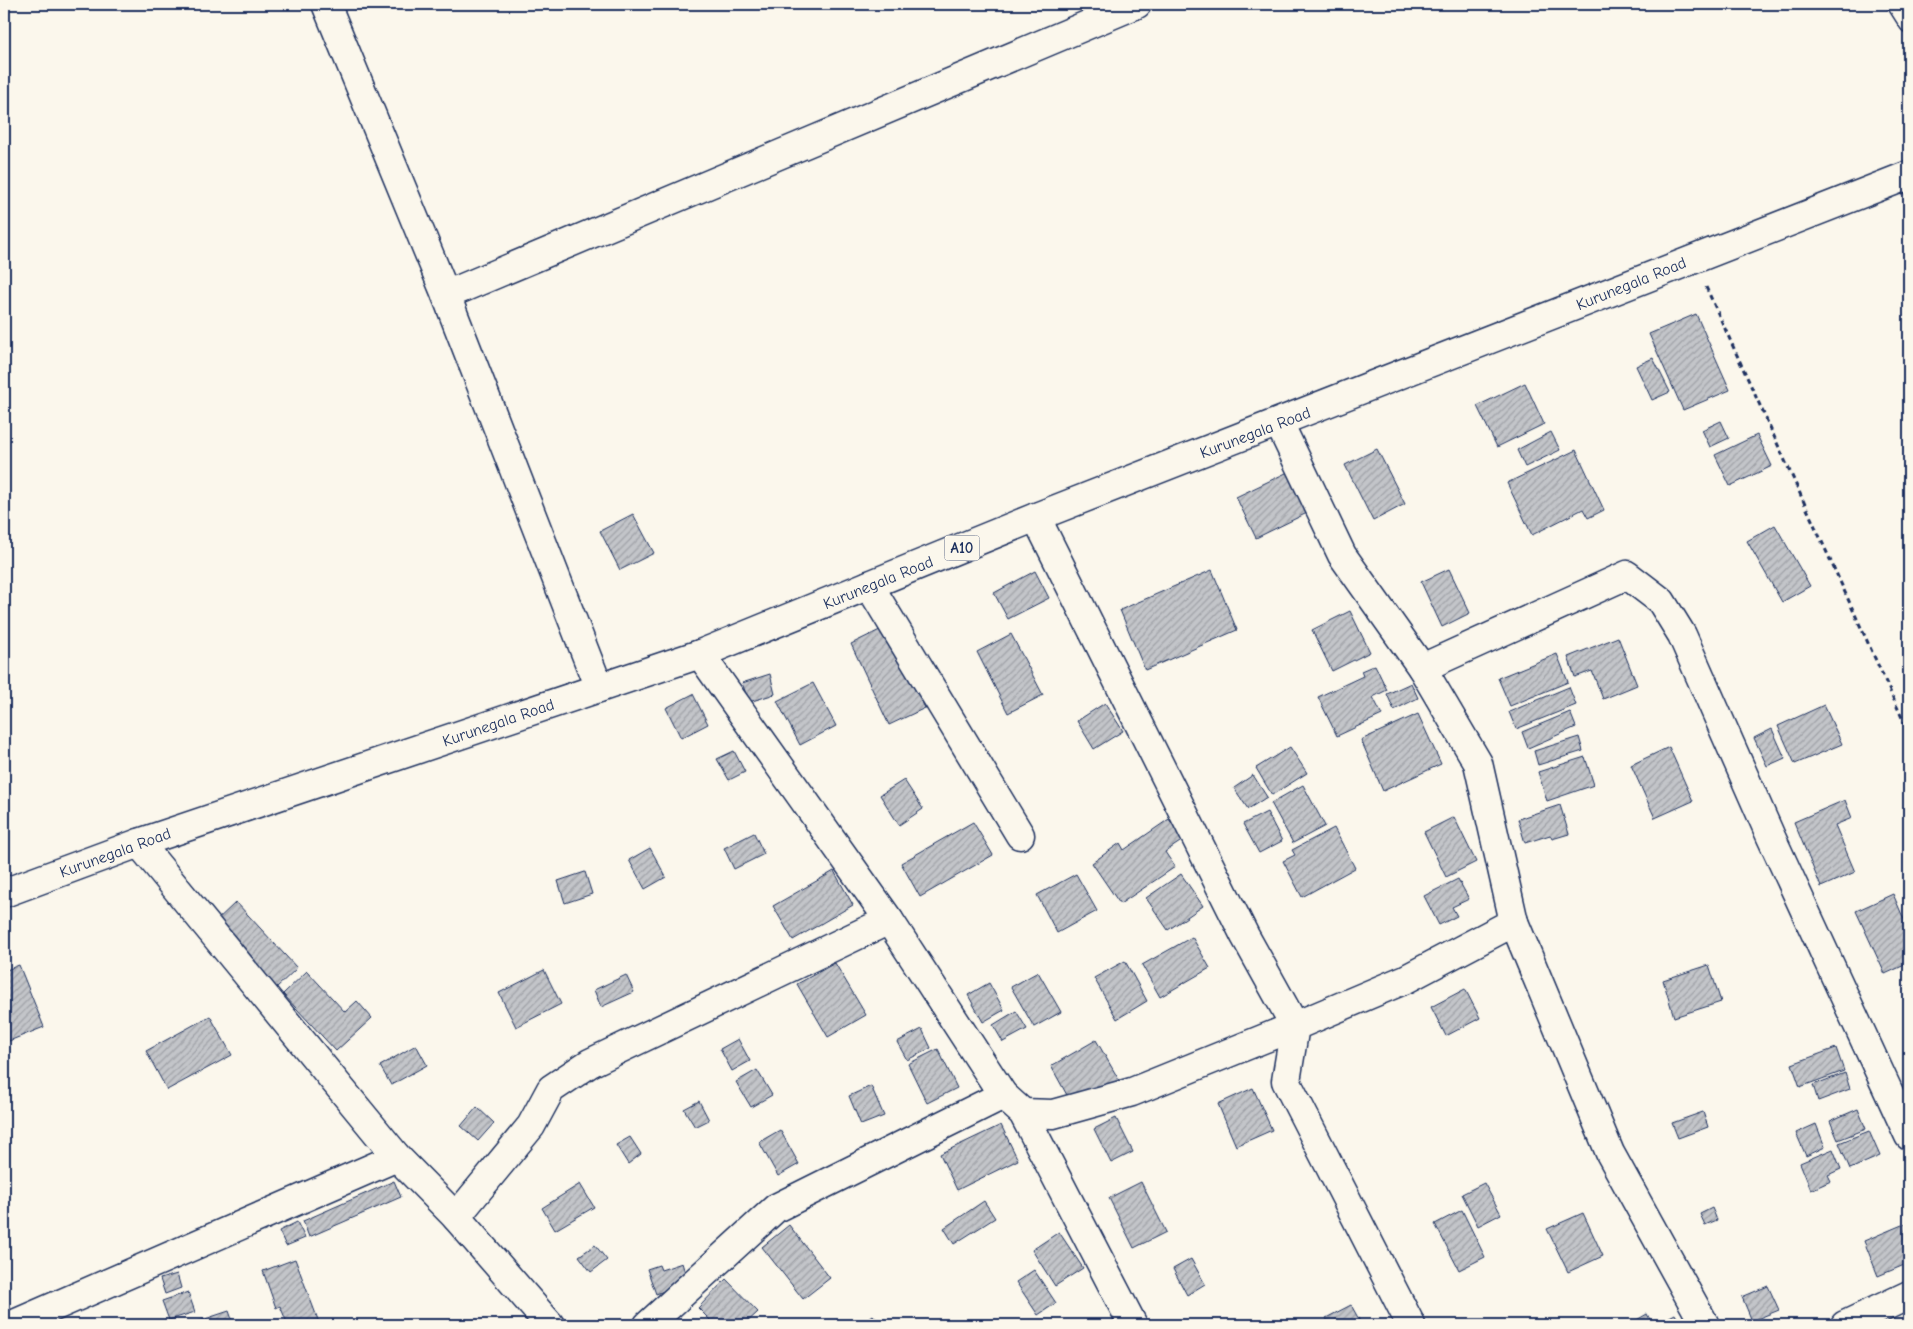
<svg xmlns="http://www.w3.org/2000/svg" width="1913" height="1329" font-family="'Comic Neue',sans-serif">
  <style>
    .building { fill: url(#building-hatch); stroke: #1b2f5e }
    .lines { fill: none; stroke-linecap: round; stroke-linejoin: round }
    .lane-casing { stroke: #1b2f5e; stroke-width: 22 }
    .street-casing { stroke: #1b2f5e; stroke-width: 31 }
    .secondary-casing { stroke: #1b2f5e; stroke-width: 31 }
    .highway-casing { stroke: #1b2f5e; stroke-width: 31 }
    .path { stroke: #1b2f5e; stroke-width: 3; stroke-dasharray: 5 4; stroke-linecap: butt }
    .lane { stroke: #fbf7ec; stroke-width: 19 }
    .street { stroke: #fbf7ec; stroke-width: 28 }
    .secondary { stroke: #fbf7ec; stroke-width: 28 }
    .highway { stroke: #fbf7ec; stroke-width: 28 }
    .labels { text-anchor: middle; stroke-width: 4.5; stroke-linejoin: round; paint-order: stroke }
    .shield { fill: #fbf7ec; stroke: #5e6b89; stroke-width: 1 }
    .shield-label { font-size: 15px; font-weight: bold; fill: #1b2f5e }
    .street-label { font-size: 16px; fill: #1b2f5e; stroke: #fbf7ec }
  </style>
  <defs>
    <pattern id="building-hatch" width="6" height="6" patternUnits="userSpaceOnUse" patternTransform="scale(1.25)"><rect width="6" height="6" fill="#c3c5c9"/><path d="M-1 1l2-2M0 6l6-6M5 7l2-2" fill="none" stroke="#9ea0a6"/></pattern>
  </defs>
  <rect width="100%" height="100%" fill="#fbf7ec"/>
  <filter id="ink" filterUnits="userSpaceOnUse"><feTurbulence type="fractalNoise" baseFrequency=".02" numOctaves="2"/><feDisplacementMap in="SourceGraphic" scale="10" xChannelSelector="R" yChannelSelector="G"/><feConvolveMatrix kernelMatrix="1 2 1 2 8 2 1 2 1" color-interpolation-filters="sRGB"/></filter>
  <g filter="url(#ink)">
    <g class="building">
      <path d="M1696,314l34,76 -47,20 -34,-76z"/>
      <path d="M1653,358l17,34 -18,8 -16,-34z"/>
      <path d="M1525,383l19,41 -47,23 -20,-41z"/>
      <path d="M1721,421l8,17 -19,9 -8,-17z"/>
      <path d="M1551,432l9,18 -35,17 -8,-17z"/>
      <path d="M1757,435l15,31 -42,20 -15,-31z"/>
      <path d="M1377,449l28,55 -32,17 -28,-56z"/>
      <path d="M1576,450l28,60 -16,8 -5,-9 -51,26 -25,-52z"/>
      <path d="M1288,472l19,41 -51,25 -20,-41z"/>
      <path d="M633,514l21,39 -34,17 -20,-39z"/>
      <path d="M1775,525l35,61 -28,16 -35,-61z"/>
      <path d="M1449,569l21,44 -28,14 -21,-45z"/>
      <path d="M1212,570l25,60 -92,40 -25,-60z"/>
      <path d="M1035,571l14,27 -41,21 -14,-26z"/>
      <path d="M1350,611l20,41 -38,19 -20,-41z"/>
      <path d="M888,626l37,82 -36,17 -38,-81z"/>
      <path d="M1011,634l32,61 -35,18 -31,-61z"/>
      <path d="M1618,637l19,48 -34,14 -11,-28 -17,6 -7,-20z"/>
      <path d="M1557,654l11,28 -58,24 -12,-28z"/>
      <path d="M1375,665l12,25 -14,7 9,18 -45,21 -19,-39 45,-21 -2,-5z"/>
      <path d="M770,674l5,20 -26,8 -7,-19z"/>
      <path d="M813,683l23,43 -36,19 -23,-44z"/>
      <path d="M1411,683l7,15 -24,12 -7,-16z"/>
      <path d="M1569,687l7,18 -60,24 -7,-17z"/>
      <path d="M693,694l15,30 -27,14 -15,-30z"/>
      <path d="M1105,703l18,28 -29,18 -17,-28z"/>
      <path d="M1824,705l18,39 -47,20 -17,-38z"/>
      <path d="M1570,712l6,15 -48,21 -6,-16z"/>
      <path d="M1418,714l23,50 -58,27 -22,-51z"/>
      <path d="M1772,729l13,29 -18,8 -13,-28z"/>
      <path d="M1579,737l4,14 -45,14 -4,-14z"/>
      <path d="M1290,747l17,26 -35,22 -16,-27z"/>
      <path d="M1669,747l24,54 -38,17 -24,-53z"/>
      <path d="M734,751l11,21 -16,8 -12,-21z"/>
      <path d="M1585,757l9,28 -47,16 -9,-29z"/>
      <path d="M1253,775l14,22 -19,12 -14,-21z"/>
      <path d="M904,780l19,29 -24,16 -19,-30z"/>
      <path d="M1303,785l22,41 -32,17 -22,-40z"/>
      <path d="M1845,800l7,18 -17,7 20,47 -34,15 -27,-65z"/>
      <path d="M1560,805l9,29 -17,5 -2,-4 -25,8 -7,-24z"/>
      <path d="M1267,812l15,29 -23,12 -16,-29z"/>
      <path d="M1454,817l22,45 -30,15 -22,-45z"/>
      <path d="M1169,819l14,21 -18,12 10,15 -55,37 -28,-41 28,-20 4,7z"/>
      <path d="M973,822l20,33 -73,42 -19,-34z"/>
      <path d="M1334,828l21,40 -53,29 -19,-36 12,-6 -3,-5z"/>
      <path d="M754,833l10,21 -30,15 -10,-21z"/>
      <path d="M650,848l16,29 -21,12 -16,-29z"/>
      <path d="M834,871l19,34 -60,35 -20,-34z"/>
      <path d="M585,872l7,22 -27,9 -7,-22z"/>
      <path d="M1076,874l21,37 -40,22 -20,-38z"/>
      <path d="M1181,874l22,32 -35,24 -22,-32z"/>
      <path d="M1458,879l11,20 -17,8 5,9 -18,9 -15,-29z"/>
      <path d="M1893,894l16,37v32l-24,11 -29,-63z"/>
      <path d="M236,902l61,66 -22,21 -61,-66z"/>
      <path d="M1192,937l18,31 -50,29 -18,-32z"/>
      <path d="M1125,961l22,40 -30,18 -23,-41z"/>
      <path d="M835,963l31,52 -38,22 -31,-53z"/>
      <path d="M19,965l25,62 -40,16v-72z"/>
      <path d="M1709,965l12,37 -47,15 -11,-37z"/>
      <path d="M544,970l17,34 -45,23 -17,-34z"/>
      <path d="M307,971l38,41 12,-11 15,17 -36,33 -53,-57z"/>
      <path d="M1038,972l23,40 -27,15 -23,-40z"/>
      <path d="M626,975l8,17 -33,15 -7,-17z"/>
      <path d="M989,983l15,27 -21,12 -15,-27z"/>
      <path d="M1465,989l15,29 -34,18 -15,-29z"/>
      <path d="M1016,1011l11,18 -24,13 -10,-17z"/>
      <path d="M210,1016l22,39 -65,35 -21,-39z"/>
      <path d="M922,1029l9,19 -24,12 -10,-18z"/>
      <path d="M738,1039l12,22 -18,10 -12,-22z"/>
      <path d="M1096,1040l23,40 -46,26 -22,-40z"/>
      <path d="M416,1045l11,20 -36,20 -11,-19z"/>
      <path d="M1836,1048l8,23 -44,16 -8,-23z"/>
      <path d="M938,1049l19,39 -30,15 -19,-39z"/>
      <path d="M757,1070l15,25 -21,12 -15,-25z"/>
      <path d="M1845,1073l5,16 -32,12 -5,-16z"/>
      <path d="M871,1086l13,30 -23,9 -12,-29z"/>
      <path d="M1253,1088l19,42 -36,16 -18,-42z"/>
      <path d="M699,1101l10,19 -14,7 -11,-18z"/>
      <path d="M477,1107l17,16 -16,18 -17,-15z"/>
      <path d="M1858,1109l8,20 -28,11 -8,-19z"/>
      <path d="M1703,1112l5,15 -30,11 -6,-15z"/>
      <path d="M1116,1118l17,34 -22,11 -17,-34z"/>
      <path d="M1816,1124l9,23 -19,9 -10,-23z"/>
      <path d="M1001,1125l17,35 -61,30 -17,-36z"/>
      <path d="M780,1130l19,34 -21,12 -19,-34z"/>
      <path d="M1869,1131l11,25 -30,13 -11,-26z"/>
      <path d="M630,1137l11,17 -13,10 -12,-19z"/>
      <path d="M1833,1149l8,20 -13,6 3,6 -20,9 -11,-27z"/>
      <path d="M394,1181l7,16 -92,40 -6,-16z"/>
      <path d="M1141,1182l25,50 -32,16 -25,-50z"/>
      <path d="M1484,1183l17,31 -23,12 -16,-32z"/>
      <path d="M580,1184l14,23 -39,23 -13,-22z"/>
      <path d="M984,1201l11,17 -41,26 -10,-16z"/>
      <path d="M1712,1208l5,12 -12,5 -5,-11z"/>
      <path d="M1462,1210l23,47 -26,13 -24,-46z"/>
      <path d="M1583,1213l20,43 -35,16 -21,-43z"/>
      <path d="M297,1222l8,16 -19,8 -7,-15z"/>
      <path d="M1909,1222v41l-31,13 -14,-35z"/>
      <path d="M789,1225l41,53 -27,21 -41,-52z"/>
      <path d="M1059,1232l24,36 -28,18 -23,-36z"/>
      <path d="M595,1245l12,15 -16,12 -12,-16z"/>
      <path d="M295,1259l25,66h-32l-8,-19 -4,2 -13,-37z"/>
      <path d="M1191,1259l14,25 -18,11 -14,-26z"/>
      <path d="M682,1263l6,19 -32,12 -9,-25 12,-4 2,5z"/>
      <path d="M1034,1270l22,33 -18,12 -22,-33z"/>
      <path d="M177,1274l4,14 -16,6 -5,-15z"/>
      <path d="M726,1279l32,33 -14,13h-29l-17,-17z"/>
      <path d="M1768,1286l11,24 -27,11 -10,-24z"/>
      <path d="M188,1292l7,20 -26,8 -7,-19z"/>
      <path d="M1351,1305l11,20h-32l-4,-7z"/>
      <path d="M229,1311l5,14h-47z"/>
      <path d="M1647,1314l6,11h-25z"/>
      <path d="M1675,1314l6,11h-19l-2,-3z"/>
      <path d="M873,1315l8,10h-21z"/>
    </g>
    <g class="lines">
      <defs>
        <path id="lane" d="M1897,4l12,19"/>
        <g id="street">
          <path d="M326,4l120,291 153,393"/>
          <path d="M446,295l691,-291"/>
          <path d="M1279,423l63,132 80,113 56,95 36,159 -108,57 -111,47 -9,55 125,244"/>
          <path d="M869,585l151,250"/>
          <path d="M700,654l189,266 114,175 20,18 110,212"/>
          <path d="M1422,668l205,-93 34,26 21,34 89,202 138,299"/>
          <path d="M1514,922l96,231 95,172"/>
          <path d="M1023,1113l30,1 79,-22 163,-66 -50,-90 -209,-419"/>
          <path d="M456,1217l75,-91 20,-37 39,-26 299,-143"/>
          <path d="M12,1325l385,-168"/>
          <path d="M648,1325l128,-117 227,-113"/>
          <path d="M1845,1325l64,-30"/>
        </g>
        <path id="secondary" d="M139,843l258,314 59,60 94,108"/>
        <path id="highway" d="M4,893l135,-50 561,-189 336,-137 873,-342"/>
      </defs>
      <use href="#lane" class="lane-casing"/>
      <use href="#street" class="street-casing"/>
      <use href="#secondary" class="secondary-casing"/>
      <use href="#highway" class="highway-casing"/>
      <path class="path" d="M1706,287l203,446"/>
      <use href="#lane" class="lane"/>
      <use href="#street" class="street"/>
      <use href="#secondary" class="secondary"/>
      <use href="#highway" class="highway"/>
    </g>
  </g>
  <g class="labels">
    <rect class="shield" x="944.5" y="535.5" width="35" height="25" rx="4"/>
    <g class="shield-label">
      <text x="962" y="553">A10</text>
    </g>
    <g class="street-label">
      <text transform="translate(1631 283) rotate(-22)" y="6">Kurunegala Road</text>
      <text transform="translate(1255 432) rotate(-21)" y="6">Kurunegala Road</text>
      <text transform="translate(878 582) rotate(-22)" y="6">Kurunegala Road</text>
      <text transform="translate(498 722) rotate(-19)" y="6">Kurunegala Road</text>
      <text transform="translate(115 852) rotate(-20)" y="6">Kurunegala Road</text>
    </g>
  </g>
  <rect width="1913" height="1329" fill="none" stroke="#fbf7ec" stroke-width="20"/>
  <rect x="10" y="10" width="1893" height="1309" fill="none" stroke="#1b2f5e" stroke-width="2" filter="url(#ink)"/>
</svg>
